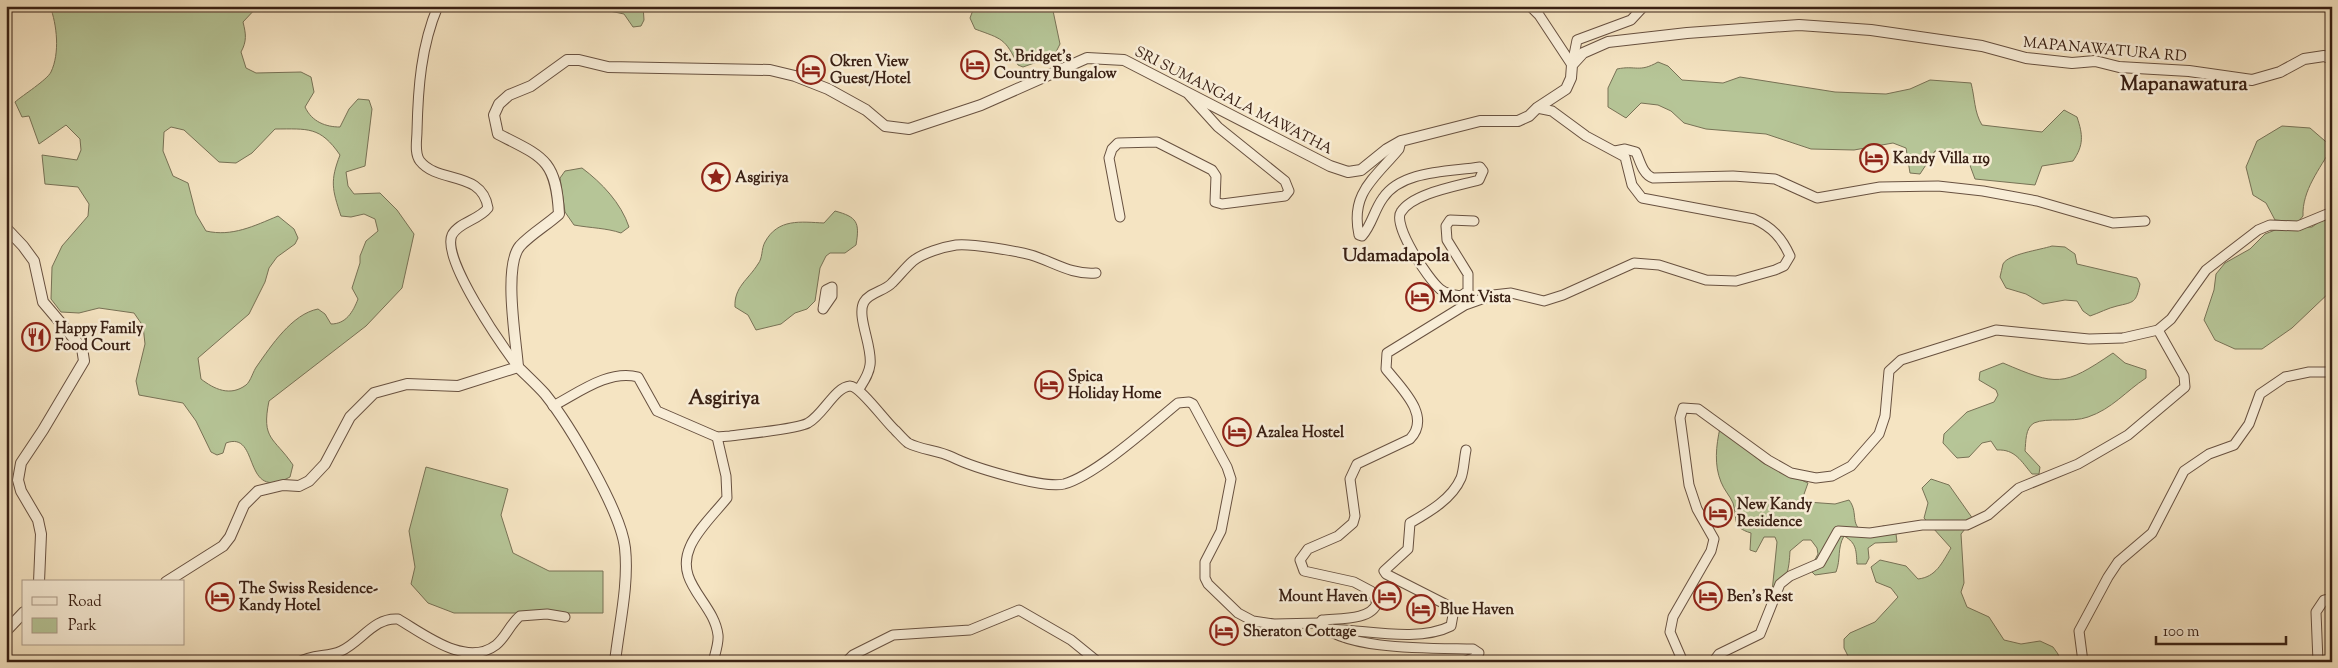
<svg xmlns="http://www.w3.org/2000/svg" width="2338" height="668" font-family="'Sorts Mill Goudy',serif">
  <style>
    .green { fill: #b6c597; stroke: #787256; fill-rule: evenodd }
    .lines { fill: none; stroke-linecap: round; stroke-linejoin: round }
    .minor-casing { stroke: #685140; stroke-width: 11 }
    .tertiary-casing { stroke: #685140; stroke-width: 12 }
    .minor { stroke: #f8edd7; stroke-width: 9 }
    .tertiary { stroke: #f8edd7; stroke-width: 10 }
    .labels { text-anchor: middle; stroke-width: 5; stroke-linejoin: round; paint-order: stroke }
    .street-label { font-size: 15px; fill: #392014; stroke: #f8edd7 }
    .poi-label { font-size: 15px; font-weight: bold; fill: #392014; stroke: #f8edd7; text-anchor: start }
    .quarter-label { font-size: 18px; font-weight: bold; fill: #392014; stroke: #f8edd7 }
    .district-label { font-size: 20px; font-weight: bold; fill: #392014; stroke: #f8edd7 }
  </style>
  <rect width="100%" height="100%" fill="#f5e4c2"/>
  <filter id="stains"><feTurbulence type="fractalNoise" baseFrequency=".004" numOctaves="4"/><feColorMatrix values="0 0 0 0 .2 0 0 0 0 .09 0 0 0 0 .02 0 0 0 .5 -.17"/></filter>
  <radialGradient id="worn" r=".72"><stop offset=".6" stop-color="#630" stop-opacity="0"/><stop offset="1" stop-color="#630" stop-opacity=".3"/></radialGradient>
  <g class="green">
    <path d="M50,6h208l-15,16c3,12 4,19 -2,30l5,16 10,5 45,-1 10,5 3,15 -9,15c7,15 21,20 35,20l9,-18 9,-10 11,1 3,9 -7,57 -19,6 2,14 6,8 26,-1 17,17 17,24 -12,54 -36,38 -97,75c-8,39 5,36 24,64l-3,12c-49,26 -29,-47 -64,-34l-3,10 -6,2 -6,-3 -15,-31 -13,-18 -44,-8 -3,-14 9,-37 -2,-18 -9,-13 -35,-5 -20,5 -18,-1 -10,-13 1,-32 10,-21 26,-30 1,-12 -11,-17 -33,-3 -3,-29 35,5 4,-10 -1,-11 -14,-14 -27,19 -10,-28 -7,1 -7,-15c8,-7 32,-22 36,-30 9,-19 6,-47 -1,-66zM171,127l13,3 35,32 17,1 16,-10 23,-24c33,0 45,-3 65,26 -10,26 -8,34 1,61l10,1 13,-3 11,5 3,12 -12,10 -6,15v7l-8,25 6,11c-5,13 -12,25 -27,25l-6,-10 -7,-5c-26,5 -47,37 -61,57 -4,5 -6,15 -11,19 -16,12 -32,4 -45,-6l-3,-21 51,-44 16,-32 4,-14 8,-11 18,-13 3,-6 -4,-9 -16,-13c-24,10 -46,21 -72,15l-10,-17 -8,-31 -15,-7 -10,-25 1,-19z"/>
    <path d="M599,6h44l1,14 -3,6 -8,1 -9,-13 -19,-4z"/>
    <path d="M979,6h73l8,38 -6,12 -31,11 -5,-2c-13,-27 -16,-26 -43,-36l-5,-11 3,-8z"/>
    <path d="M1658,62l10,4 14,14 41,3 17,-6 95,15 51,2 24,-5 20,-9 41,3c4,15 3,29 11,42l60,7 22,-22 13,7c6,18 7,28 -4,44l-31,5 -7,19 -60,-6 -7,-19 -14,-8 -19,-1 -15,23 -10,-1 -4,-25 -13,-5 -39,7 -43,-1 -45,-15 -60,-5 -22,-6 -13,-12 -13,-6 -17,-2 -15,15 -18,-11v-19l9,-19c19,-4 22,4 41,-7z"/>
    <path d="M2282,126l28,2 22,19c-12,22 -30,43 -29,69l-5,6 -23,-2 -9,-17 -13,-8 -7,-28 11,-26z"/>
    <path d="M582,168c20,15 39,35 47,59l-8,6c-14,-5 -31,-5 -47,-8l-9,-13 -5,-34 5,-7z"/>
    <path d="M2332,208v82l-40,38 -30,21h-27l-20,-9 -11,-20 10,-30 2,-16 9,-11 25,-14 15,-15 15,-6 32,-1 18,-13z"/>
    <path d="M835,211c22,6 25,11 21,34l-11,8h-15l-4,3 -6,12 -5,33 -8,8 -12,4 -14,11 -25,6 -8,-15 -13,-8c-1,-20 13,-27 23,-43 5,-6 3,-15 7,-22 13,-24 36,-20 59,-19z"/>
    <path d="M2052,246l13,1 10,7 2,10 60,14 3,6c-4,19 -6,18 -23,22 -9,2 -18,7 -27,10l-7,-5 -6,-10 -12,-1 -22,4 -17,-10 -20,-6 -6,-11c1,-4 2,-9 3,-13 5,-10 37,-14 49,-18z"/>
    <path d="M2113,353l12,10 21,7v8c-20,13 -34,31 -58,39 -16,6 -41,0 -54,6 -9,5 -8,19 -9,28l15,16 -1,7h-7c-11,-13 -17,-25 -35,-24l-6,-9 -9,2 -13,14 -12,1 -14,-15 1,-9 23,-22 27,-10 4,-7 -2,-5 -17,-10 1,-8 23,-9c54,23 60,24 110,-10z"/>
    <path d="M1720,428l43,35 45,20 -5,14 4,5 28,2 14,-4c11,14 -2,27 20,34l14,-8 9,1 4,7 1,8 -22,1 -7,5 1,10 -3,6h-9c-1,-13 0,-21 -13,-28 -7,12 -3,23 -8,36l-21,3 -4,-4 1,-6 6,-11 -1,-6 -6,-8h-8l-13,11c-1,17 -2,31 -18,41l5,-50 -2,-5h-11l-8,15 -6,-2 1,-17c-20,-6 -13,-13 -18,-30 -3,-7 -9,-13 -12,-21 -7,-17 -5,-36 -1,-54z"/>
    <path d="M426,467l82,22 -7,26 12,38 36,18h54v42h-149l-26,-10 -17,-19 4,-17 -6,-36z"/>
    <path d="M1931,479l18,6 24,34 -12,15 3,49 -3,9 6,15 22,10 15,23 17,4 19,-3 13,6 5,7 2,8h-209l-7,-14v-9l6,-6 25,-11 23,-25 -7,-9 -15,-6 -5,-15 9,-7 26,6 12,13c18,-2 24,-16 33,-31l-27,-30 4,-15 -6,-15z"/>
  </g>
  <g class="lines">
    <defs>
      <g id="minor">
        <path d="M438,6c-17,40 -20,82 -21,125 0,9 -3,22 3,30 18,23 62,9 68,47 -9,12 -29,14 -36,27 -11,24 51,112 66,132"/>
        <path d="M1530,6l9,9 33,50"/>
        <path d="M1572,65l5,-25 54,-20 13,-14"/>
        <path d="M1401,141l-2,8c-25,30 -49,44 -40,86l3,1c10,-11 12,-26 21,-38 19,-28 66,-26 97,-31l3,4 -4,9c-21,6 -66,13 -78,32 -9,13 27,67 39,77 6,5 13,6 21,7l7,-5v-17l-21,-34 -1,-14 4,-6 24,1"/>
        <path d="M1615,151l10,-2 11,3c4,9 7,23 17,26l80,-2 42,3 42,19 63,-11 58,-1 45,5 54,10 76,22 32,-2"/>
        <path d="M1120,217l-11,-59 3,-9 6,-6 39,-1 55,28 4,6 -1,26 7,2 63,-8 4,-5 -4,-10 -67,-54 -29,-32"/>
        <path d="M832,287v9l-9,13 3,-19z"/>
        <path d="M859,389c5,-8 10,-15 11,-24 3,-18 -14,-49 -6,-63 6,-10 21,-11 28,-19 7,-7 14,-16 21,-22 10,-8 30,-14 43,-16 14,-2 60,6 75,10 23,7 40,20 65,18"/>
        <path d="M553,406c25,-13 56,-37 85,-29l19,34 60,26 13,-1c15,-2 68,-7 78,-13 15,-8 27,-36 42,-37 10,0 35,35 45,44 4,4 9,10 13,13 13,7 30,7 44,14 20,10 91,32 112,27 32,-9 87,-59 114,-81l11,-1 4,2 34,63 4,12 -10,52 -16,31v16l3,6 30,29 15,8 21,3 46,-1"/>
        <path d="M1325,629c37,0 93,14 126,-3l2,-11 -8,-11 -59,-30 -2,-3 24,-22 2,-26c19,-11 42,-24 51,-45 3,-8 3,-19 5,-28"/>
        <path d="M299,662c13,-8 29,-5 42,-11 20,-9 33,-34 57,-32 26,15 68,49 98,26 10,-8 14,-21 24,-29l27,-2 18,3"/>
        <path d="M713,662c2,-8 6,-19 5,-27 -4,-33 -44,-52 -28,-88 7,-17 25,-34 37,-49l-1,-22 -9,-39"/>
        <path d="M846,662l7,-7 40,-20 77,-5 49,-20 52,30 27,22"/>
        <path d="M1463,662l11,-4 5,-5 -6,-4c-35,-1 -131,2 -153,-26l2,-3c15,-2 49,1 55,-17l-6,-12 -17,-9 -50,-11 -4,-11 8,-11 30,-13 15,-13 2,-7 -5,-37 7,-15 53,-25c22,-23 -9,-51 -24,-70l1,-16 78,-48 28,-10 18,-2 33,8 19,-6 71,-32 25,2 47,15 30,1 39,-11 9,-4 6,-10c-8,-18 -18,-29 -36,-37l-112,-21 -10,-13 -7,-28 -39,-21 -34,-25 -15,-3"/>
        <path d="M1683,662l-13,-30 3,-15 38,-66 3,-12 -17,-30 -8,-24 -9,-67 3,-10 15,1 70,51 23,13 25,5 16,-2 19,-10 28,-32 6,-18 4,-45 12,-11 95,-30 93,9 34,-1 35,-8 13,-11 35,-49 52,-40 12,-5 28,1 34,-14"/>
        <path d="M1713,662l6,-8 41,-20 20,-50 10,-8 30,-13 18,-32 32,2 52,-8h45l21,-10 31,-27 59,-24 50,-29 57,-48 -1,-11 -26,-46"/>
        <path d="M2083,662l-4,-31 29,-54 10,-15 34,-29 32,-62 25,-17 25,-9 15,-21 11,-30 25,-17 24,-5h23"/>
        <path d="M2318,662l-2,-50 8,-12 8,-2"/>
      </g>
      <g id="tertiary">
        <path d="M6,228l17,18 11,15 9,41 39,46 2,13 -41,69 -22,33 -3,17 3,11 17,29 3,14 -2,48"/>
        <path d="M518,367c-2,-27 -15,-101 2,-121 11,-12 27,-21 39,-32 -3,-55 -16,-57 -61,-80l-4,-19 5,-11 10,-9 22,-9 36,-26h12l29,7 162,3 25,6 33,13 38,21 19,16 24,3 72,-24 106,-47 37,2 206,106 18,6 13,-2 26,-21 14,-8 79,-20h38l11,-5 8,-8 29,-19 5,-11 1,-13 11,-12 25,-11 79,-9 112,-8 72,5 111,16 44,12 46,5 23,-2 24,6 70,4 63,9 28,-8 24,-13 20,-3 8,3"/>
        <path d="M518,367c9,9 19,18 27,27 24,30 76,117 80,154 4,37 -6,77 -10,114"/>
        <path d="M166,582l57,-36 7,-9 14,-32 14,-14 25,-6 16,1 10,-5 16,-17 25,-47 24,-24 33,-9 51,2 60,-19"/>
        <path d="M6,631l18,-19"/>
      </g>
    </defs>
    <use href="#minor" class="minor-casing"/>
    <use href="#tertiary" class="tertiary-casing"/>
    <use href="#minor" class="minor"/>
    <use href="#tertiary" class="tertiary"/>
  </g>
  <defs>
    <symbol id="hotel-ring" viewBox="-11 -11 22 22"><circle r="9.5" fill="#f8edd7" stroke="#8f2418" stroke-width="1.5"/><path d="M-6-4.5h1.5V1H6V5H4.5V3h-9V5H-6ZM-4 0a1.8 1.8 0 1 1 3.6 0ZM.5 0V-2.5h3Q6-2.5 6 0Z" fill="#8f2418"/></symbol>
    <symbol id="sight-ring" viewBox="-11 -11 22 22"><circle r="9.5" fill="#f8edd7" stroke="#8f2418" stroke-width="1.5"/><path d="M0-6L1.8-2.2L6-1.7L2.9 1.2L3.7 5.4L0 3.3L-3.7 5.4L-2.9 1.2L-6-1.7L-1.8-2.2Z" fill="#8f2418"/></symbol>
    <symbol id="restaurant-ring" viewBox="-11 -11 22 22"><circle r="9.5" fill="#f8edd7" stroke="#8f2418" stroke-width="1.5"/><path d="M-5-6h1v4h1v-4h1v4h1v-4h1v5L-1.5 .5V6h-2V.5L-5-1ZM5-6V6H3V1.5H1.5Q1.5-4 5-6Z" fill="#8f2418"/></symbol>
  </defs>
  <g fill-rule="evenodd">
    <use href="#hotel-ring" x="959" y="49" width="32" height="32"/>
    <use href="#hotel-ring" x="795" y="54" width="32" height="32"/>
    <use href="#hotel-ring" x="1858" y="142" width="32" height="32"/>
    <use href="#sight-ring" x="700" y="161" width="32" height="32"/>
    <use href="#hotel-ring" x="1404" y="281" width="32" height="32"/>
    <use href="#restaurant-ring" x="20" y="321" width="32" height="32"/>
    <use href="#hotel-ring" x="1033" y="369" width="32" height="32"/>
    <use href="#hotel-ring" x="1221" y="416" width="32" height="32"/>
    <use href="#hotel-ring" x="1702" y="497" width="32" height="32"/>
    <use href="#hotel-ring" x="1371" y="580" width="32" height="32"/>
    <use href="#hotel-ring" x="1692" y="580" width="32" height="32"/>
    <use href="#hotel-ring" x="204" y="581" width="32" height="32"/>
    <use href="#hotel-ring" x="1405" y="593" width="32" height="32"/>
    <use href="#hotel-ring" x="1208" y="615" width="32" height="32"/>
  </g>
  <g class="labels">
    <g class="street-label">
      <text transform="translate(2105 49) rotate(5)" y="5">MAPANAWATURA RD</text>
      <text transform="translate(1234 100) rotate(27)" y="5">SRI SUMANGALA MAWATHA</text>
    </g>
    <g class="poi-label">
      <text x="994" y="61">St. Bridget's<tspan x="994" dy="17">Country Bungalow</tspan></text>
      <text x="830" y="66">Okren View<tspan x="830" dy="17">Guest/Hotel</tspan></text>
      <text x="1893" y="163">Kandy Villa 119</text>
      <text x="735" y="182">Asgiriya</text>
      <text x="1439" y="302">Mont Vista</text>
      <text x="55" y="333">Happy Family<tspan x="55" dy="17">Food Court</tspan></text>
      <text x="1068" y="381">Spica<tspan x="1068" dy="17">Holiday Home</tspan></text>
      <text x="1256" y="437">Azalea Hostel</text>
      <text x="1737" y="509">New Kandy<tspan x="1737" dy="17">Residence</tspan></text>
      <text x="239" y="593">The Swiss Residence-<tspan x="239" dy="17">Kandy Hotel</tspan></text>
      <text x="1368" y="601" text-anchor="end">Mount Haven</text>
      <text x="1727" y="601">Ben's Rest</text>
      <text x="1440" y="614">Blue Haven</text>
      <text x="1243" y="636">Sheraton Cottage</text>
    </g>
    <g class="quarter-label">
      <text x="1396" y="261">Udamadapola</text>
    </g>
    <g class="district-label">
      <text x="2184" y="90">Mapanawatura</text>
      <text x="724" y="404">Asgiriya</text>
    </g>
  </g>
  <rect width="2338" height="668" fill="none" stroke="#f5e4c2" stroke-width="25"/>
  <rect x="8" y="8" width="2323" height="653" fill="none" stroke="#392014" stroke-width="2.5"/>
  <rect x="12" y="12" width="2313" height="643" fill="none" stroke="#392014"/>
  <rect x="22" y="580" width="162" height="65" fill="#f8edd7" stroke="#ac9b89"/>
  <rect x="32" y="597" width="25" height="8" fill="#f8edd7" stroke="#ac9b89"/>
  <text x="68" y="606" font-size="15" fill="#392014">Road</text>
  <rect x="32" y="618" width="25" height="15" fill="#b6c597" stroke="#ac9b89"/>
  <text x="68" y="630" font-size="15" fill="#392014">Park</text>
  <path d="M2156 636v8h130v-8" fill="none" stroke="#392014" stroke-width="2.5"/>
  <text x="2163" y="636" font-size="15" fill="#392014" stroke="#f8edd7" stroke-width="4" paint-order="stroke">100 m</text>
  <rect width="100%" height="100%" filter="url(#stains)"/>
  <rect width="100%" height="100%" fill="url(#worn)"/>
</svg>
